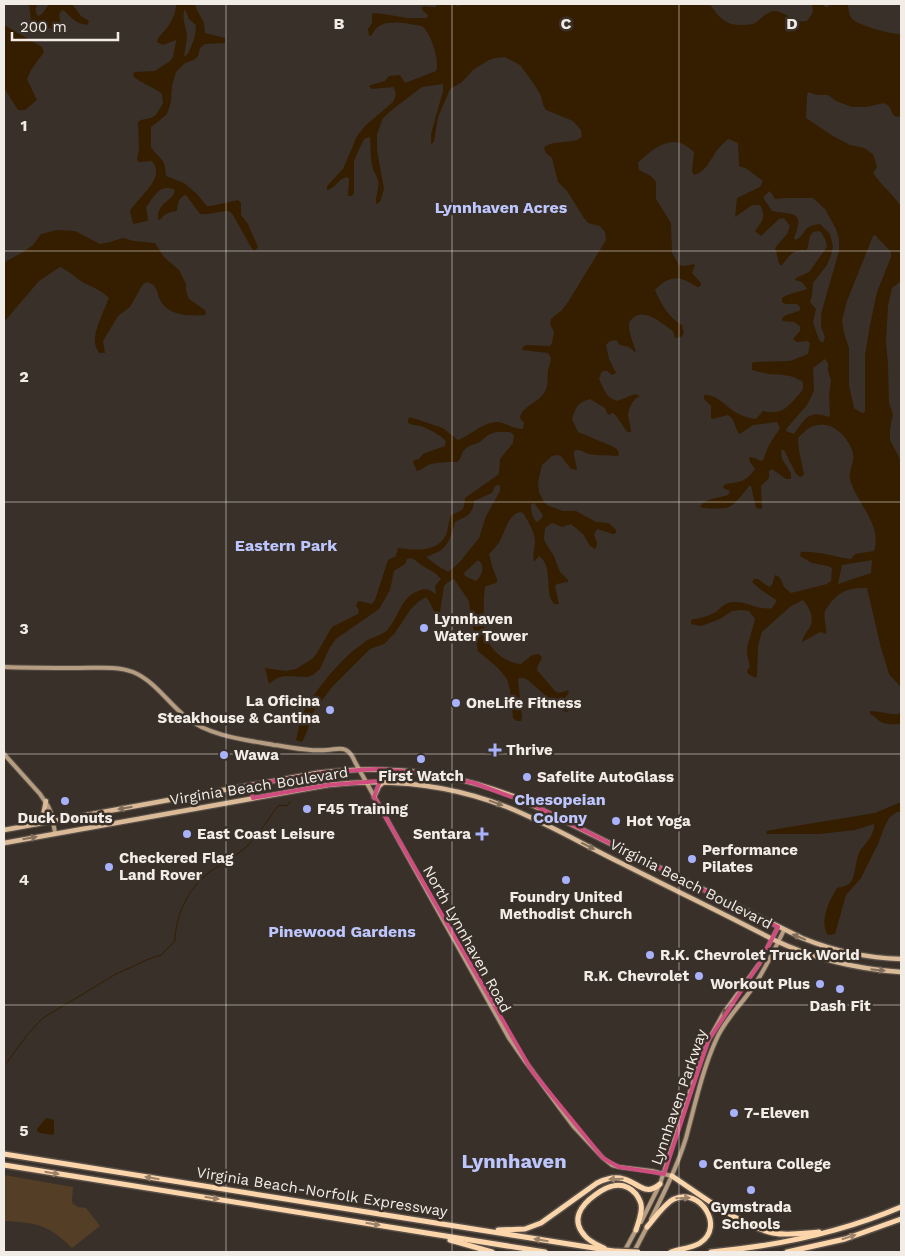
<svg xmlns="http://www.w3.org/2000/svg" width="905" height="1256" font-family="'Work Sans',sans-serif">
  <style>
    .green { fill: #543e26 }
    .water { fill: #351d00; fill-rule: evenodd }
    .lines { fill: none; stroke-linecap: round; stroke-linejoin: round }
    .stream { stroke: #351d00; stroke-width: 1 }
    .secondary-casing { stroke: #574f47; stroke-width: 6 }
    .primary-casing { stroke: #574f47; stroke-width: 7 }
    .highway-casing { stroke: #574f47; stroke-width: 8 }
    .secondary { stroke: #b69d82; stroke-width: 4 }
    .primary { stroke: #dbba98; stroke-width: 4.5 }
    .highway { stroke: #fdd5ab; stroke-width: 5 }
    .highway-bridge-casing { stroke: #574f47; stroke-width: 8; stroke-linecap: butt }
    .highway-bridge { stroke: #fdd5ab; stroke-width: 5 }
    .oneway { fill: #826f5b }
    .oneway2 { fill: #655748 }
    .oneway3 { fill: #9b836a }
    .marked { fill: none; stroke: #ce4d7e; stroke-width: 4; stroke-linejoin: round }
    .grid { fill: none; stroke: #f2ece7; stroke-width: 1; stroke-opacity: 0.55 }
    .poi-dot { fill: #a7b1fc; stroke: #393129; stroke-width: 2 }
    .labels { text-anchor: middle; stroke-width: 5; stroke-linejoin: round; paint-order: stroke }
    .poi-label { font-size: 15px; font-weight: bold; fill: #f2ece7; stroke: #393129; text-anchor: start }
    .street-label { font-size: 15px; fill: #f2ece7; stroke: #393129 }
    .neighbourhood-label { font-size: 16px; font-weight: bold; fill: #bec6ff; stroke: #393129 }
    .district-label { font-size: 20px; font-weight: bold; fill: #bec6ff; stroke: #393129 }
    .grid-label { font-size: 16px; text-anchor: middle; font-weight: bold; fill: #f2ece7; stroke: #393129; stroke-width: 5; stroke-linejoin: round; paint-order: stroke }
  </style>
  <rect width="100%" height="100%" fill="#393129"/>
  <path class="green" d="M4,1175l69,12 -1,14 1,3 5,3 8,1 14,18 -28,22c-24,-24 -35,-25 -68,-27z"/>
  <g class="water">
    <path d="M29,4h9c-3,3 -3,9 0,12l4,-2 7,-10h23l9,12 8,5 -2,4c-11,-1 -16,-8 -24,-15l-2,1 -2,4 2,10c-9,7 -21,2 -30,-4z"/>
    <path d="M176,4h19l1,4 8,15 1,10 20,5v5l-20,1 -5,4 -2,8 -4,4 -9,3 -9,9 -4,14 -1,16 -4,12 -8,7 -8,6v20c10,15 14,9 15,29l18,7 13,11 10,12h4l27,-6 3,3v12l7,9 10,23 -3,4 -3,-2 -19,-34 -4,-4c-10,0 -19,4 -29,3l-14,-19c-8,2 -8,9 -9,16 -7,1 -12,2 -16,8l-3,1c-1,-19 13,-16 17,-30 -16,-7 -20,6 -29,17l2,12 -1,2 -14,3 -3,-13c7,-13 37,-33 22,-50l-13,1 -2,-2 2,-11 -1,-27 3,-2 10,-2 5,-3 7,-12 -1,-9c-9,-8 -21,-10 -29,-18l1,-4 21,-1 15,-10 3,-4 3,-16v-1l-13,5 -6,-3c1,-6 6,-9 10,-14 5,-7 9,-15 9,-24zM185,9l4,10 7,6c0,11 -4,21 -9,30l-3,1c1,-7 3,-14 3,-21 -1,-9 -6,-18 -2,-26z"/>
    <path d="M437,4h17l3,2 9,-2h244c9,14 16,22 34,21 3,-1 8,0 11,-2 6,-4 12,-12 20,-12 12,1 19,13 32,10l6,-9 -1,-8h11l2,3h3l2,-3h18c0,5 1,11 4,15 8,7 38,15 49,15v83l-7,-1 -5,-10 -5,-3 -18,4h-14l-16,-6 -8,-6h-11l-9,-3 -1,4 -1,22 27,18 17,9 14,3 9,6 4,13 -4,6c8,12 19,20 27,32l1,76 -9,7 -4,18 -2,36 2,22 1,39 4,11 -3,15v11l11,21v228l-2,-4 -10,-11 -8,-26 -14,-60c-15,0 -24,1 -35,13 -2,3 -5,6 -7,10 -2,7 2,15 1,23l-6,-2 -16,9 -2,1c1,-6 5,-10 8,-15 5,-9 -1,-20 -7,-27l-12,6 -29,26 -4,14 -1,28 -1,4 -8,-4 -1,-4 3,-3 -3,-13v-6l8,-29 -6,-8 -9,-1 -8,1 -12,8 -19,7 -10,-2v-4c7,-2 16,-3 23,-7 7,-4 10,-11 20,-11 13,-1 25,9 38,6l4,-6v-2l-16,-11 -8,-7 2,-3h4l11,8 3,-2 3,-10c8,2 6,8 10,13 2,2 4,3 6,5l36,-9 4,-3 1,-13 -4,-2 -16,-3 -12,-7 1,-4c13,-2 35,5 50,7l4,-5 19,-3c9,-26 -18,-48 -24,-72 -2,-8 5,-17 3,-26 -4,-15 -20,-32 -36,-28 -8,1 -14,8 -19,13 0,13 4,24 6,37l-4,2 -4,-3 -12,-24h-3l1,9 9,14v6h-5l-14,-10 -3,2v7l-8,8 1,21 -1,2 -5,-1 -5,-22h-2c-5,6 -13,18 -20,21 -5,2 -24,2 -29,0 5,-9 19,-9 28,-12l2,-4 -7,-3 2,-4c15,-2 21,-2 30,-15l-5,-7 -1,-3 1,-2 5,1 6,3 2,-1 6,-15 11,-17 -3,-6 -24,3 -13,9c-7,-7 -2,-11 -12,-19l-15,4 -2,-1v-12l-7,-7v-4c12,-1 20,9 28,15 7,5 16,8 24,9l7,-8c21,5 26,-6 39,-20l1,-3v-6c-11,-8 -22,-7 -35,-8 -5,-1 -11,-3 -16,-4v-7l3,-1 35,-1 18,-7 2,-11 -3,-2 -10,1 -4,-3 7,-8v-5l-6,-4 -11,-1 -1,-3c5,-5 12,-4 18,-8v-3l-3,-3h-12l-3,-2v-4l5,-3 20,-6 -5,-7 -7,-2 1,-2 13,-6 18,-25 -1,-6 -5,-9 -3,-1 -5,1 -3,4 -3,14c-15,0 -16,4 -25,15h-2c-2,-2 -3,-13 -5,-17l12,-14 3,-8 -6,-8 -5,1 -18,17 -6,-5c8,-11 11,-13 5,-26h-8l-17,12 2,-19 23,-11 3,-6 -16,-12 -8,-3 -1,-23 -10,-4c-3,3 -7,6 -9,9 -8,9 -12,24 -25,27l-2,-4 2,-19c-4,-3 -9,-8 -14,-9 -15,-5 -32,10 -42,20l1,7 12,6 5,6v17l15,24 1,30 7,12 6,1 9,-2 1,1 -3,8 9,10v2l-2,2c-6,-1 -9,-5 -15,-7 -11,-5 -22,2 -29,10 6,14 13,27 27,35l2,8 -3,4 -6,1 -2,-7c-10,-7 -30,-25 -41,-12 -3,3 -3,3 -3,7 0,8 5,18 7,27l-7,-6 -9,-2 -4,-5 -6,1 -4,4 3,14 7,14 -4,2 -5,-4h-4l-2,2 -2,6c5,10 7,19 18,22l18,-7 5,2c-7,3 -12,12 -12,20 1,5 3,10 3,16h-4l-10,-15 -4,-4 -5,2 -3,-7 -15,-9c-14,4 -14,9 -18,20l6,13 36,15 4,3 1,4 -1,2c-10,-1 -20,0 -29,-2 -6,-2 -9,-6 -15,-3v4l3,15 -6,-1 -10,-13 -4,-1 -5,1 -10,9 -4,17 1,10 5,10 5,4 14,5h13l20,11 13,1 7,7v3l-3,1 -16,-5 -3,6c2,5 5,9 1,14l-5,-3 -7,-12 -12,-10 -9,3 -10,-4 -7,5 -1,11 2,5 8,12 6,16 8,8v2l-11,2 -2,2 4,18h-5c-1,-1 -3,-5 -4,-7 -3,-13 1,-33 -11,-41l-5,6c-2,-7 1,-13 1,-21 0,-9 -7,-19 -11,-27l-3,-2c-14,2 -16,22 -23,32 -3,4 -6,7 -9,10l3,12 5,13v3c-3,3 -8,2 -12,5 -2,12 -2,40 2,52 5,13 20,24 34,25l11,-9 7,-1 3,3c-1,5 -5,8 -5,13l18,21 4,2 10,-3 -1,4 -6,7 6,5 1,3 -1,3 -5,-1 -35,-31 -5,-2h-4l-1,2 4,37 -1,4h-4l-4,-3 -3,-28 -3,-11 -9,-11 -20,-17 -7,-33 -2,-17 -15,-22 -6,3 -4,4 -4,26 -5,1 -6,-12 -3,-4 -8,5 -8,8 -15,23 -11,11 -14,5 -38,38 -18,24 -8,23 -4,8 -6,-2c3,-12 5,-25 12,-37 3,-5 8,-10 11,-15 13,-17 28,-34 46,-46 6,-5 15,-6 20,-10 14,-12 14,-34 33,-41 7,-3 12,-2 17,3l1,-1 -1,-7 6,-7 -6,-6 -14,-8 -6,-5 -4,-2 -4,1 -2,5 -11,7 -4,19 -11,19 -43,30 -6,8 -10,22 -7,6 -5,2 -23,-1 -8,2 -8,6 -4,-16 21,3 10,-2 16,-10 5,-6 15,-26 26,-13 1,-4 -3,-4 1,-3 2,-2 13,3 3,-4 13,-40 8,-4 2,-8c16,2 39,5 48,-13 2,-6 3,-14 5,-20 12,-5 13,-4 14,-17l34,-24 1,-15 13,-16 1,-8 -4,-3h-14l-8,3 -8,7 -11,4 -6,5 -3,8 -3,3c-10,0 -20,0 -29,3 -4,2 -7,5 -11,6l-4,-9 1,-2 5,-1 4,-5 22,-8 1,-5c-6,-6 -17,-12 -25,-15 -5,-1 -9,-1 -13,-3v-4l2,-2 33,11 15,12c14,-5 23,-17 38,-18 10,0 16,7 27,7l1,-6 -4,-5c2,-12 18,-15 24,-25 5,-7 3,-15 4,-23 1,-4 3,-8 3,-12l-3,-5 -26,-3 1,-3 3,-2 24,1 2,-3 2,-11 -4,-8 1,-5 11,-9 6,-8 38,-62 -1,-8 -5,-6 -12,-3 -4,-5 -17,-27 -9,-9 -6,-24 -7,-6 -1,-5c12,-8 27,-2 38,-10l-1,-7 -8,-9 -27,-11 -3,-5 -2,-9 -7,-12 -14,-19 -15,-8 -10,1 -6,2 -16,10 -11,12 -12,7 -12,28 -4,25 -3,2v-10l12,-43v-7l-21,3 -29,22 -10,9 -6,16v16l7,39 -4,13 -4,2c-1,-8 4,-16 2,-24 -1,-4 -4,-7 -5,-11 -3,-10 -2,-21 -3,-32l-6,2 -8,17 -2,6v31l-2,3h-3l-1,-1 1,-16 -2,-2c-9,2 -11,11 -20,13v-4l16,-17 14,-33 8,-10 28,-24c3,-6 4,-10 0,-15l-21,2 -3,-3 2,-1 14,-4 4,-5 11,-1 5,8 31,-12c4,-10 -5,-38 -14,-45 -16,-2 -42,-10 -50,9l-3,1 -1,-7 4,-6v-8l1,-2 10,1 25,4h19l1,-3 -5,-4 -1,-4c4,-2 9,1 14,0zM770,191l5,8 12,-1h26l12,11 11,20 3,10v12l-18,63v13l4,10 -2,6 -4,-3 -6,-18 3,-13 -6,-7 2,-7 1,-12 14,-18 4,-10 2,-9 -3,-12 -10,-10c-20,3 -12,9 -24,16l-2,-2c11,-27 1,-23 -22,-27l-8,-12v-3zM875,235l16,17v5l-14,35 -7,33 -5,30v57l-3,1 -8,-5 -5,-23v-37l-5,-15 -2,-13 5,-19 26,-65zM825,359l3,4v8l3,10 -2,15 1,19 -1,2c-21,-8 -24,2 -35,17l-8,-3 1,-3 20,-23 7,-14 -1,-23zM499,485l1,1v5l-14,25 -7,22 -20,25 -11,9 -10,-6 -12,-9c4,-2 8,-3 12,-5 11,-6 14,-19 17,-30 12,-6 18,-7 19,-21l18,-8 3,-7zM534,503l9,12 -1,3 -5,4c-5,-4 -6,-12 -6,-18zM478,560c2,2 4,3 4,6 2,5 -3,13 -6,15l-11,-5 -1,-3zM872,560l-1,13 -33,11 4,-19z"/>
    <path d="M4,25l38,22 2,5 -13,18 -4,9 10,21 -12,10h-7l-14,-22z"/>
    <path d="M57,230l18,1 25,13 10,-2 13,-4 11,3 21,2 9,14 15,13 7,14v7l3,8 16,11 1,5c-14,1 -36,1 -44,-12 -7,-10 -2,-17 -15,-21l-4,2 -13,23 -12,9 -15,25 2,12h-6c-3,-5 -5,-10 -4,-16 1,-9 10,-30 14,-39 -8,-8 -15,-10 -25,-15 -8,-5 -15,-12 -24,-16l-21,14 -35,41v-57l1,-3 18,-10 10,-7 8,-11z"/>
    <path d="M901,709v15c-5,0 -12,1 -17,-1 -5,-1 -9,-7 -14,-9v-3c10,0 19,4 29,3z"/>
    <path d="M901,802v10h-4l-8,6 -5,10 -6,16 -17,34 -15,17 -11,39 -7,1c-9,-14 1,-34 9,-47 4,-1 11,-2 14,-6 5,-8 4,-22 9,-31 5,-8 15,-16 14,-27l-19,6 -36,4h-53l1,-3 4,-1 104,-17z"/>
    <path d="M46,1118l8,2v13l-1,2 -13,-2 -3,-2v-2z"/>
  </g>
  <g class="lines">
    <path class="stream" d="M7,1063c11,-16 22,-32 36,-45l73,-44 33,-15 12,-4 14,-14c0,-23 12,-50 30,-65 4,-5 11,-8 16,-11 9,-5 17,-11 25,-18 12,-11 21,-26 31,-40l3,-2 7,1 3,-4"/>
    <defs>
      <g id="secondary">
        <path d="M4,667c25,1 51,1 76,1 17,0 37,-2 53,4 22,9 36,32 54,46 22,18 60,22 87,27 17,2 35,7 53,5 6,0 13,-3 19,0 4,2 7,7 9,12l154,276 16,23 37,50 12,16 29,31 9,7 7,2 33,4 20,5"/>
        <path d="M4,754l36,40 8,12 4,9 3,18"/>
        <path d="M651,1219c13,-26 26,-52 35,-81 9,-33 16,-67 30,-98 8,-19 23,-33 35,-50 13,-18 23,-39 33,-60"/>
        <path d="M641,1222l19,-38 36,-111 12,-32 15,-27 36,-50 19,-37"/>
        <path d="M624,1252l13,-24"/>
        <path d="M634,1252l14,-27"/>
      </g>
      <g id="primary">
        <path d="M374,797l5,-11 5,-4"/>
        <path d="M36,824l7,-8 3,-15"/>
        <path d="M4,830l313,-57c69,-9 138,-1 203,26l282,139c32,13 65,20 99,21"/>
        <path d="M4,843l324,-58c60,-7 122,0 179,22 40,16 77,38 116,57 49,25 100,49 149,75 42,20 82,30 129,33"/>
      </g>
      <g id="highway">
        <path d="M4,1154l369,59 240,38"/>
        <path d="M4,1165l541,87"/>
        <path d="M672,1176c30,20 67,49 101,57 15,3 31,0 46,-1"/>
        <path d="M647,1227c7,-8 18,-24 27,-28 25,-12 52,27 26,44 -8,5 -20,6 -29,9"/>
        <path d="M498,1230l27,-1 16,-6 56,-40c8,-4 18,-7 27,-4 15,4 21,18 36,5"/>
        <path d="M450,1240l42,12"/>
        <path d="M604,1248c-6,-3 -14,-6 -19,-12 -15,-16 -4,-31 10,-41 13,-10 29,-15 41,-1 2,3 4,6 5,10 2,8 -3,19 -5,26"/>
        <path d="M711,1252c66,-6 129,-19 190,-45"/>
        <path d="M787,1252l58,-13 56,-20"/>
      </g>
    </defs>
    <use href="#secondary" class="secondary-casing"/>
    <use href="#primary" class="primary-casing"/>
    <use href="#highway" class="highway-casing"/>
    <use href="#secondary" class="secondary"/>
    <use href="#primary" class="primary"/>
    <use href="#highway" class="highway"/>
    <defs>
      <path id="highway-bridge" d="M613,1251l25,1"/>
    </defs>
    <use href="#highway-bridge" class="highway-bridge-casing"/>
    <use href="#highway-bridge" class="highway-bridge"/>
  </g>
  <defs><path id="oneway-solid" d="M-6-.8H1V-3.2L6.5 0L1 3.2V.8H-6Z" transform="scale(1.25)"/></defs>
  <g class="oneway">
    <use href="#oneway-solid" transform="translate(496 803) rotate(20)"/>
    <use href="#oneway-solid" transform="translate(125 808) rotate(170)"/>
    <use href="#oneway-solid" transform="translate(30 838) rotate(-10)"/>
    <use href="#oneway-solid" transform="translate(588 846) rotate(27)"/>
    <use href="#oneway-solid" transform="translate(799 937) rotate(-158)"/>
    <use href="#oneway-solid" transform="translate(878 970) rotate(6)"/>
  </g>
  <use class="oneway2" href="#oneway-solid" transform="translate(727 1009) rotate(127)"/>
  <g class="oneway3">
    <use href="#oneway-solid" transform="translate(52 1173) rotate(9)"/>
    <use href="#oneway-solid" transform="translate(152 1178) rotate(-171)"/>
    <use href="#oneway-solid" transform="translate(616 1179) rotate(179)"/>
    <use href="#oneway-solid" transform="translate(212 1198) rotate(9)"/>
    <use href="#oneway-solid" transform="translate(683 1198) rotate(-1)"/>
    <use href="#oneway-solid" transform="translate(373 1224) rotate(9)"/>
    <use href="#oneway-solid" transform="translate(849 1237) rotate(-17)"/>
    <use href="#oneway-solid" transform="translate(541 1240) rotate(-171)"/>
  </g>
  <path class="marked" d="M377,769l47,4 50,10 57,21 247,123 -19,37 -51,77 -44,133 -45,-7 -16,-9 -71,-87 -158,-274 6,-16 -52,4 -75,13 -3,-13 77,-13z"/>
  <path class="grid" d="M226,4v1248M452,4v1248M679,4v1248M4,251h897M4,502h897M4,754h897M4,1005h897"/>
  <g class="poi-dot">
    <circle cx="424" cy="628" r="5"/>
    <circle cx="456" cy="703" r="5"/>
    <circle cx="330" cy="710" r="5"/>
    <path d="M492.5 742.5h5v5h5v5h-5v5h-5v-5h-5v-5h5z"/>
    <circle cx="224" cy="755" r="5"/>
    <circle cx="421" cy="759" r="5"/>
    <circle cx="527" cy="777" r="5"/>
    <circle cx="65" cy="801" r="5"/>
    <circle cx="307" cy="809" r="5"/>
    <circle cx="616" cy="821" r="5"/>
    <circle cx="187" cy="834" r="5"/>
    <path d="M479.5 826.5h5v5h5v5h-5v5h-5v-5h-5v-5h5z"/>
    <circle cx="692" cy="859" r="5"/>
    <circle cx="109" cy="867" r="5"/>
    <circle cx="566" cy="880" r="5"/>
    <circle cx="650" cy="955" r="5"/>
    <circle cx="699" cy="976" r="5"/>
    <circle cx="820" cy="984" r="5"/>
    <circle cx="840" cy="989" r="5"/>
    <circle cx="734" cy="1113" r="5"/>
    <circle cx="703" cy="1164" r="5"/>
    <circle cx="751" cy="1190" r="5"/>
  </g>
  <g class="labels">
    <g class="poi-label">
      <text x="434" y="624">Lynnhaven<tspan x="434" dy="17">Water Tower</tspan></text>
      <text x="320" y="706" text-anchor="end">La Oficina<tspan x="320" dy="17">Steakhouse &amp; Cantina</tspan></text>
      <text x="466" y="708">OneLife Fitness</text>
      <text x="506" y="755">Thrive</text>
      <text x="234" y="760">Wawa</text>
      <text x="421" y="781" text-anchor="middle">First Watch</text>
      <text x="537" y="782">Safelite AutoGlass</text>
      <text x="317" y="814">F45 Training</text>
      <text x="65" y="823" text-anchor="middle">Duck Donuts</text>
      <text x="626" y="826">Hot Yoga</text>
      <text x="197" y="839">East Coast Leisure</text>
      <text x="471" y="839" text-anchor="end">Sentara</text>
      <text x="702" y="855">Performance<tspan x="702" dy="17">Pilates</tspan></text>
      <text x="119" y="863">Checkered Flag<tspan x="119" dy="17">Land Rover</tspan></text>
      <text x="566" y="902" text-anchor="middle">Foundry United<tspan x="566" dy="17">Methodist Church</tspan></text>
      <text x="660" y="960">R.K. Chevrolet Truck World</text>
      <text x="689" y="981" text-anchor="end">R.K. Chevrolet</text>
      <text x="810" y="989" text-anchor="end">Workout Plus</text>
      <text x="840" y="1011" text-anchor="middle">Dash Fit</text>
      <text x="744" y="1118">7-Eleven</text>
      <text x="713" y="1169">Centura College</text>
      <text x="751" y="1212" text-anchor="middle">Gymstrada<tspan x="751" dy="17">Schools</tspan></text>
    </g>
    <g class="street-label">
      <text transform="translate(259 786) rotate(-9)" y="5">Virginia Beach Boulevard</text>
      <text transform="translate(691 884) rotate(27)" y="5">Virginia Beach Boulevard</text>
      <text transform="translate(467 939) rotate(61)" y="5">North Lynnhaven Road</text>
      <text transform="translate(679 1097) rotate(-71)" y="5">Lynnhaven Parkway</text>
      <text transform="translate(322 1192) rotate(9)" y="5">Virginia Beach-Norfolk Expressway</text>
    </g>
    <g class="neighbourhood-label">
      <text x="501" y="213">Lynnhaven Acres</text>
      <text x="286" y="551">Eastern Park</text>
      <text x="560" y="805">Chesopeian<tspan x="560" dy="18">Colony</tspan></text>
      <text x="342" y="937">Pinewood Gardens</text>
    </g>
    <g class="district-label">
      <text x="514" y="1168">Lynnhaven</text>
    </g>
  </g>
  <g class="grid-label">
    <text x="339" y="29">B</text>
    <text x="566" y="29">C</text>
    <text x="792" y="29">D</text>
    <text x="24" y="131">1</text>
    <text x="24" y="382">2</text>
    <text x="24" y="634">3</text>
    <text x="24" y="885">4</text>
    <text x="24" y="1136">5</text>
  </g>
  <rect width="905" height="1256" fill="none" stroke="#f2ece7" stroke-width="10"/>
  <path d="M12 32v8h106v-8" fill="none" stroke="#f2ece7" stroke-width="2.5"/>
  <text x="20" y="32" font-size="15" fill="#f2ece7" stroke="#393129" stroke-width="4" paint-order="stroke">200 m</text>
</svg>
